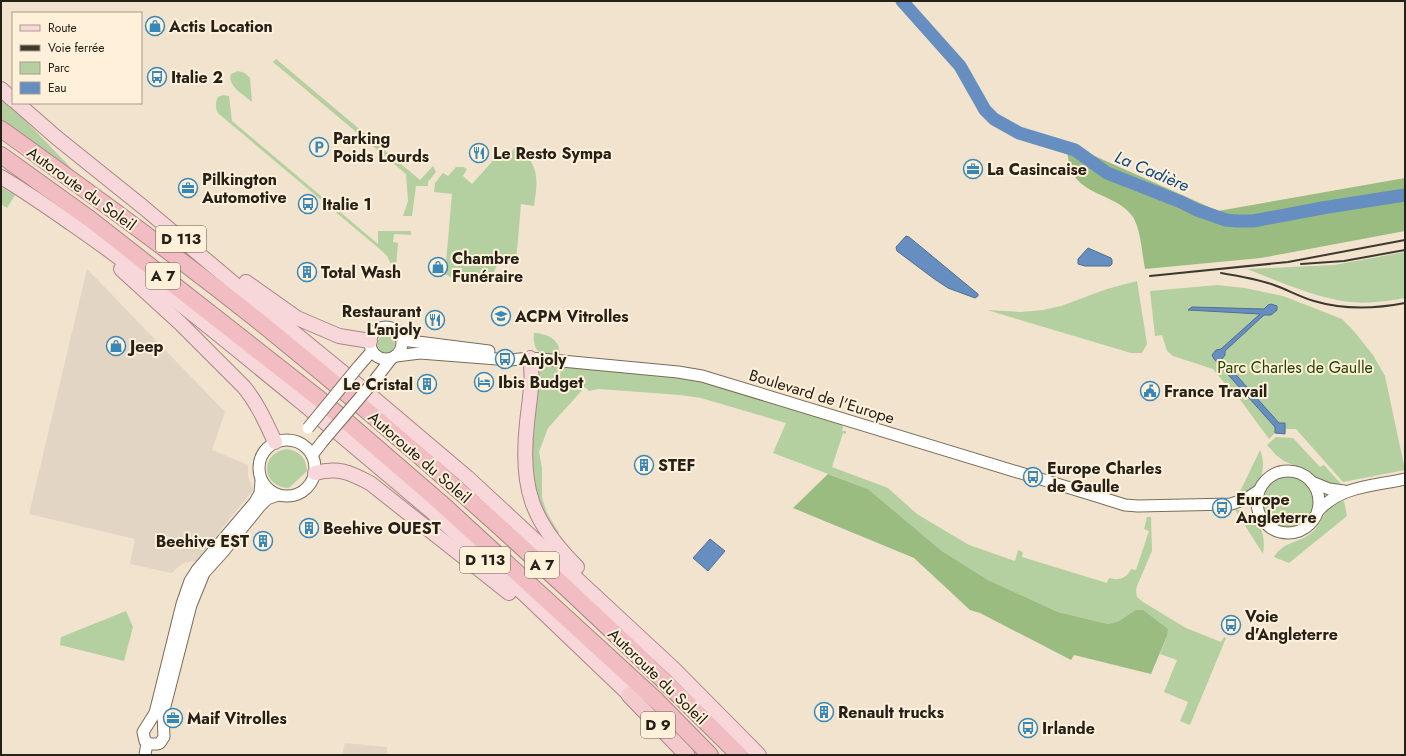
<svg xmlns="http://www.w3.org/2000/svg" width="1406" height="756" font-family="Jost,sans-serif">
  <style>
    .commercial { fill: #e2d5c3 }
    .green { fill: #b5d0a0 }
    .forest { fill: #9bbc81 }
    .water { fill: #668ec1; stroke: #526d8e }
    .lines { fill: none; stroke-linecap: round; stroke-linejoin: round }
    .river { stroke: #668ec1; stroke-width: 13 }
    .tertiary-casing { stroke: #796c59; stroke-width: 13 }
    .primary-casing { stroke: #aa8686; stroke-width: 16 }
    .trunk-casing { stroke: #aa8686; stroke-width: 17 }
    .motorway-casing { stroke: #aa8686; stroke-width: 18 }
    .tertiary { stroke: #fff; stroke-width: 11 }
    .primary { stroke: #f7d7da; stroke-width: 14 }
    .trunk { stroke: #f4cace; stroke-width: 15 }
    .motorway { stroke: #f2bdc2; stroke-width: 16 }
    .rail { stroke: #3e382e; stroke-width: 2 }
    .tertiary-bridge-casing { stroke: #796c59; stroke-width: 13; stroke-linecap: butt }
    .tertiary-bridge { stroke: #fff; stroke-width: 11 }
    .labels { text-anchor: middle; stroke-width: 4; stroke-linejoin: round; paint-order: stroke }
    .shield { fill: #fff0da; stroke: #665e52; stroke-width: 1 }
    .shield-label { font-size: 15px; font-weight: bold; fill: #252018 }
    .poi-label { font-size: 16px; font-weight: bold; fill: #252018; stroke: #fff0da; text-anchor: start }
    .street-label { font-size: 16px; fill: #252018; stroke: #fff0da }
    .park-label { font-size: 16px; fill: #264301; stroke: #fff0da }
    .water-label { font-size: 17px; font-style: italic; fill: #0d4785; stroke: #fff0da }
  </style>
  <rect width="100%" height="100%" fill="#f1e3cd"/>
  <g class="commercial">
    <path d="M87,269l138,143 -13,38 36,15v11l5,14 -57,71 -9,1 -8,4 -7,7 -42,-9 5,-25 -106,-25z"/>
    <path d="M345,743l42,4v8h-45z"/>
  </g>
  <g class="green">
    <path d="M276,59l144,121 13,-14 3,6 -8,10v4h-12l-4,30h-9l5,-15 -2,-27 -133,-112z"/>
    <path d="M238,71l7,2 5,5 2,24c-8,-7 -25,-16 -21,-28z"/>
    <path d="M1,95l71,74 -71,-49z"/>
    <path d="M223,95l6,1 3,25 146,123v-13h33v4l-17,-1 -1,8 5,1 -2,25h-3l-6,-12 -5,-5 -163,-137c-4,-5 -4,-10 -1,-17z"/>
    <path d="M516,146c24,19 22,32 18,60l-13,-2 -5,58c-17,-2 -19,0 -24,16l-11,-1 -1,2 -28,-1 -7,-4 7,-80 -18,-2 1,-9 8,-10 5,3 8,-9h7l4,2 -4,7 9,8 25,-28 7,5z"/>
    <path d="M1,187l14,8 -8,13 -6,-4z"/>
    <path d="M1405,252v46c-15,3 -40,6 -55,4 -36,-4 -69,-20 -103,-33l87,-4z"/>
    <path d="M1137,281l10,63 -5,9h-11l-144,-43 34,2 22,-2 18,-4 46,-17z"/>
    <path d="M1217,285l28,3 38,8 59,23 11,11 20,25 12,21 20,94 -62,12 -47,-53h-10l-1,5 -10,-1 -6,6 -33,-45 -6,-4 -17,-21 -40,-13 -6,-5 -5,-16 -7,1 -5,-45z"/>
    <path d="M534,333c15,1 27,7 26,24 -18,-2 -28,-3 -26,-24z"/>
    <circle cx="386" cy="344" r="9"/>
    <path d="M547,365l12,1c-2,13 -11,20 -24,19l3,-14z"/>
    <path d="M563,366l113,10 36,7 128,39 3,5 -1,4h4v3l-3,-1 -11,34 56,21 29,26 52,31 46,16 3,-11 5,2 -1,5 85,26 2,-5c10,3 18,0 22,-9l5,1 13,-39 -5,-2 3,-12h4l1,34 -15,35 -1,4 1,7 6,5 43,26 35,14 3,-5 2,1 -36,87 -10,-4 8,-19 -24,-10 13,-32 -17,-6 7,-18 -32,-26 -16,11 -11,3 -50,-12 -70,-32 -46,-29 -74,-62 -95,-36 13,-30 -85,-25 -21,-3 -81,-6 -10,2 -4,-4 -37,41 -9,24 3,16v30l5,15 12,20 -4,3 -17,-29 -9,-40 6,-79c15,0 24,-8 28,-22z"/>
    <path d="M1276,437l17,1 27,29 4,-2 18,20 -4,2 -20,-8 -11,-8 -23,-10 -8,-6 -9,-10z"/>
    <path d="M287,449c13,2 19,9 20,22l-18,17c-28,-1 -30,-35 -2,-39z"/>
    <path d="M1260,450c6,13 3,29 -7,40 -4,4 -12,7 -17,10z"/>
    <circle cx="1288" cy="503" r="26"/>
    <path d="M1344,501l3,15 -58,47 -15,-6c9,-15 24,-14 36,-23 16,-12 11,-29 34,-33z"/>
    <path d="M1234,508c22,8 33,21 29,46z"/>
    <path d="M126,611l7,16 -9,34 -64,-16 1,-8z"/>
  </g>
  <g class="forest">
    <path d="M1070,145l148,66 187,-33v53l-144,27 -116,11c-3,-15 -4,-39 -12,-52 -15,-22 -49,-21 -61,-45 -3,-6 -4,-15 -5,-22z"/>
    <path d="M828,474l40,15 74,62 46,29 70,32 50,12 11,-3 16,-11h8l25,19 -1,7 -16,38 -77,-19 -3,5 -91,-47 -10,-3 -56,-52 -121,-50z"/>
  </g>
  <g class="water">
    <path d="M906,236l3,1 69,57v2l-3,2 -27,-10 -15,-10 -36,-27 -1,-4z"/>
    <path d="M1088,248l23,10 1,2v4l-2,2h-25l-7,-2v-5z"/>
    <path d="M1271,304l6,2v4l-6,5h-7l-39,36v4l-3,4 57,64h6v11l-10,-1v-6l-61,-68 -2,-4 4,-5 5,-1 39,-35 -72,-4 4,-3 72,2 4,-4z"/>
    <path d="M710,539l15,12 -17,20 -15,-13z"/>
  </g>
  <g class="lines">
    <path class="river" d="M902,1l58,65 25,44 9,9 25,14 56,17 32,23 74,29 16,8 29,10 11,1h16l69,-13 83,-13"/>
    <defs>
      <g id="tertiary">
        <circle cx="386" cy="343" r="16"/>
        <path d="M402,340l87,11"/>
        <path d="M396,356l24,-3 90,7 20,-2 148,14 24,4 391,119 32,10 13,1 93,-2 15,-5 12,-8"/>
        <path d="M358,367l14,-16"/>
        <path d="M374,381l17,-22"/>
        <circle cx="287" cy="468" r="28"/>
        <path d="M312,455l11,-14"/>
        <circle cx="1288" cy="502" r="31"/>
        <path d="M261,481l-1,12 -5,9 -58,68 -7,11 -8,23 -27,109 -12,19 2,9 5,3h7l3,-1 4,-6 -1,-23 28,-109 13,-32 19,-21 37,-46 7,-7 11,-4"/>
        <path d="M1312,482l17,7 15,2"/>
        <path d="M1318,511c22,-25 56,-25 87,-32"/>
        <path d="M145,755l2,-12"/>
      </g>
      <g id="primary">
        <path d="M1,89l12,11"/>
        <path d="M17,103l40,35 86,69 94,79 109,89"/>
        <path d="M1,177c24,14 48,31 71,47 84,58 162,123 241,188"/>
        <path d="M121,269l59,54 64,64c14,17 22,36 31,55"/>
        <path d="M246,282l51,36 42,18 31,5"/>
        <path d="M530,358c4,21 -1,44 -3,65 -7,64 4,98 50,144"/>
        <path d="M353,381l9,7"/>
        <path d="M369,394l98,83 207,192 85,86"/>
        <path d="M321,419l8,7"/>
        <path d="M337,432l95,80 92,82 114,109"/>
        <path d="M315,473c23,-6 34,-1 55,10l139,110"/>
      </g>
      <path id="trunk" d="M629,695l58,60"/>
      <g id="motorway">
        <path d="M1,129c89,64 179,129 265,198 165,134 323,277 473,428"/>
        <path d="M1,155l89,64 232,182"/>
        <path d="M330,408l9,7"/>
        <path d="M346,421l95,82 216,198 53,54"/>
      </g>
    </defs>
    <use href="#tertiary" class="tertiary-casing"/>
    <use href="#primary" class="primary-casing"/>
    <use href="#trunk" class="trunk-casing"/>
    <use href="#motorway" class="motorway-casing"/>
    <use href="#tertiary" class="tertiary"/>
    <use href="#primary" class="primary"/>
    <use href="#trunk" class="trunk"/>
    <use href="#motorway" class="motorway"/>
    <g class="rail">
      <path d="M1301,264l43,-3 61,-11"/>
      <path d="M1221,273c18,3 36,6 53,12 14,5 26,12 40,16 30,9 60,8 91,2"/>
      <path d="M1150,276l138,-14 117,-22"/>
    </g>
    <defs>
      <g id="tertiary-bridge">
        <path d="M308,428l50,-61"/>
        <path d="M323,441l51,-60"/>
      </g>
    </defs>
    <use href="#tertiary-bridge" class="tertiary-bridge-casing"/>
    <use href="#tertiary-bridge" class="tertiary-bridge"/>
  </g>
  <defs>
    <symbol id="shop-ring" viewBox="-11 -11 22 22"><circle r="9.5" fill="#fff0da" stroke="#3788b9" stroke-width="1.5"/><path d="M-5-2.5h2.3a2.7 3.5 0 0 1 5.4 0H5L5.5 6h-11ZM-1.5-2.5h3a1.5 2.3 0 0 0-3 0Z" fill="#3788b9"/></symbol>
    <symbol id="bus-ring" viewBox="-11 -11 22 22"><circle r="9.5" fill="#fff0da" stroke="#3788b9" stroke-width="1.5"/><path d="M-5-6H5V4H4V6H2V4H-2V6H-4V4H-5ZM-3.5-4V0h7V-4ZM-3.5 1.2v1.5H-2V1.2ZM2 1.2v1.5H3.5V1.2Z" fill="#3788b9"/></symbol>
    <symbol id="parking-ring" viewBox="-11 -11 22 22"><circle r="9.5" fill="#fff0da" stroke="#3788b9" stroke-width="1.5"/><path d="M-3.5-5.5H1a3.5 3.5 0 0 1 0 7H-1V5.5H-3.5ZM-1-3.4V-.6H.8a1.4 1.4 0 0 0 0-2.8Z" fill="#3788b9"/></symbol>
    <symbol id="restaurant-ring" viewBox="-11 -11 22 22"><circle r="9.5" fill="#fff0da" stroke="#3788b9" stroke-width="1.5"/><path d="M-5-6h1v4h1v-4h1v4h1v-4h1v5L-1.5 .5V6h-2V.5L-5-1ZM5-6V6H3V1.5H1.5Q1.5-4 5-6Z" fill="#3788b9"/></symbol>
    <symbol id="office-ring" viewBox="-11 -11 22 22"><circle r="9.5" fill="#fff0da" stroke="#3788b9" stroke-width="1.5"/><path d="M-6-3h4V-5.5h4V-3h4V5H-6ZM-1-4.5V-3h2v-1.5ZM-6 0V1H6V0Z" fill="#3788b9"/></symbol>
    <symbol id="building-ring" viewBox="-11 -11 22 22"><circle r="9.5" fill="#fff0da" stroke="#3788b9" stroke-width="1.5"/><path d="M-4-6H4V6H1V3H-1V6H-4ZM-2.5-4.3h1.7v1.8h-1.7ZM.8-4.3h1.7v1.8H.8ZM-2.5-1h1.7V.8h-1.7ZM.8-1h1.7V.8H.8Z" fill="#3788b9"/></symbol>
    <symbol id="university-ring" viewBox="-11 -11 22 22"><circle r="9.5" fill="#fff0da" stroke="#3788b9" stroke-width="1.5"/><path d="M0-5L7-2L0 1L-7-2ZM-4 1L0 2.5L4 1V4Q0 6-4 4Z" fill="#3788b9"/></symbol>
    <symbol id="hotel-ring" viewBox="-11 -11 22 22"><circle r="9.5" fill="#fff0da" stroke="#3788b9" stroke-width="1.5"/><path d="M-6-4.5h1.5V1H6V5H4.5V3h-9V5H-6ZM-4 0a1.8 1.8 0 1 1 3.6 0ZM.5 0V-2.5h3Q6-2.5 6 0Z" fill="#3788b9"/></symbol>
    <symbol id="civic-ring" viewBox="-11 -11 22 22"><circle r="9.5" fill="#fff0da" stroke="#3788b9" stroke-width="1.5"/><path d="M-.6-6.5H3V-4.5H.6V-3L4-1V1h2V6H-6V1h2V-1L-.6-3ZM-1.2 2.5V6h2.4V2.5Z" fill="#3788b9"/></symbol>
  </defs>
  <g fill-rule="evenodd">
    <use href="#shop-ring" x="144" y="15" width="22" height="22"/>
    <use href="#bus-ring" x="146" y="66" width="22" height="22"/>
    <use href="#parking-ring" x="308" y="136" width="22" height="22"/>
    <use href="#restaurant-ring" x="468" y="142" width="22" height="22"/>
    <use href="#office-ring" x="962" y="158" width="22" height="22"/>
    <use href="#office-ring" x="177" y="177" width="22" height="22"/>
    <use href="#bus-ring" x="297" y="193" width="22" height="22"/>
    <use href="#shop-ring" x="427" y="256" width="22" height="22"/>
    <use href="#building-ring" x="296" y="261" width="22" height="22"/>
    <use href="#university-ring" x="490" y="305" width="22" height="22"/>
    <use href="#restaurant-ring" x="424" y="309" width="22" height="22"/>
    <use href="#shop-ring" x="105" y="335" width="22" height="22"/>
    <use href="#bus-ring" x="494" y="348" width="22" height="22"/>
    <use href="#hotel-ring" x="473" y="371" width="22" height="22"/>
    <use href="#building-ring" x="416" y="373" width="22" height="22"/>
    <use href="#civic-ring" x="1139" y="380" width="22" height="22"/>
    <use href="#building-ring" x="633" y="454" width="22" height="22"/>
    <use href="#bus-ring" x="1022" y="466" width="22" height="22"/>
    <use href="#bus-ring" x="1211" y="497" width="22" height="22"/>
    <use href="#building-ring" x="298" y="517" width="22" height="22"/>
    <use href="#building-ring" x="252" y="530" width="22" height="22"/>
    <use href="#bus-ring" x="1220" y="614" width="22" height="22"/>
    <use href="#building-ring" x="813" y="701" width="22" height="22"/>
    <use href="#office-ring" x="162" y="707" width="22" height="22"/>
    <use href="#bus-ring" x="1017" y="717" width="22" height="22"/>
  </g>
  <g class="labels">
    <g class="shield">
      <rect x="156" y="226" width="50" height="26" rx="3"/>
      <rect x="146" y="263" width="34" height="26" rx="3"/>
      <rect x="460" y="547" width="50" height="26" rx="3"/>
      <rect x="525" y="552" width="34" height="26" rx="3"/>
      <rect x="641" y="712" width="34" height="26" rx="3"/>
    </g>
    <g class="shield-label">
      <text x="181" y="244">D 113</text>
      <text x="163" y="281">A 7</text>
      <text x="485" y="565">D 113</text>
      <text x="542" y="570">A 7</text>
      <text x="658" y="730">D 9</text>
    </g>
    <g class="poi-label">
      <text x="169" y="32">Actis Location</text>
      <text x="171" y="83">Italie 2</text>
      <text x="333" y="144">Parking<tspan x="333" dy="18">Poids Lourds</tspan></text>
      <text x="493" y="159">Le Resto Sympa</text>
      <text x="987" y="175">La Casincaise</text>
      <text x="202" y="185">Pilkington<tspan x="202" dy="18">Automotive</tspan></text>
      <text x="322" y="210">Italie 1</text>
      <text x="452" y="264">Chambre<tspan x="452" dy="18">Funéraire</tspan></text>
      <text x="321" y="278">Total Wash</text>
      <text x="421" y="317" text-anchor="end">Restaurant<tspan x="421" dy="18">L'anjoly</tspan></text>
      <text x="515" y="322">ACPM Vitrolles</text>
      <text x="130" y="352">Jeep</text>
      <text x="519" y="365">Anjoly</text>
      <text x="498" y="388">Ibis Budget</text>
      <text x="413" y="390" text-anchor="end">Le Cristal</text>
      <text x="1164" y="397">France Travail</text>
      <text x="658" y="471">STEF</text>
      <text x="1047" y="474">Europe Charles<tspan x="1047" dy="18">de Gaulle</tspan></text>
      <text x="1236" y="505">Europe<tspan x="1236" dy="18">Angleterre</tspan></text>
      <text x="323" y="534">Beehive OUEST</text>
      <text x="249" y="547" text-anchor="end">Beehive EST</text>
      <text x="1245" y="622">Voie<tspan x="1245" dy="18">d'Angleterre</tspan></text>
      <text x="838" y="718">Renault trucks</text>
      <text x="187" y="724">Maif Vitrolles</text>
      <text x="1042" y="734">Irlande</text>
    </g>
    <g class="street-label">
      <text transform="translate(82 188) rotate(36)" y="6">Autoroute du Soleil</text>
      <text transform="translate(822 396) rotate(17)" y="6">Boulevard de l'Europe</text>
      <text transform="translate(420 457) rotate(41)" y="6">Autoroute du Soleil</text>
      <text transform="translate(658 676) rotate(44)" y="6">Autoroute du Soleil</text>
    </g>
    <g class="park-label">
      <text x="1295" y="373">Parc Charles de Gaulle</text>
    </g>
    <g class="water-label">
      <text transform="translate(1152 171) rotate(23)" y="6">La Cadière</text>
    </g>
  </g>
  <rect width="1406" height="756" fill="none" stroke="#252018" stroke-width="4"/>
  <rect x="12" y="12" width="130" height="92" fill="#fff0da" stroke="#a89d8c"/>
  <rect x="20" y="25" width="20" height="6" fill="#f7d7da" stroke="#a89d8c"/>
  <text x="48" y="32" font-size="12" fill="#252018">Route</text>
  <rect x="20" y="45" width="20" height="6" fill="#3e382e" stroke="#a89d8c"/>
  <text x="48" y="52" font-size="12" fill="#252018">Voie ferrée</text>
  <rect x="20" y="62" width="20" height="12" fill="#b5d0a0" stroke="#a89d8c"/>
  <text x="48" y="72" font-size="12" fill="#252018">Parc</text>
  <rect x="20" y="82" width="20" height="12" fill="#668ec1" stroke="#a89d8c"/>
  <text x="48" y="92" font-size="12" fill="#252018">Eau</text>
</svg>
